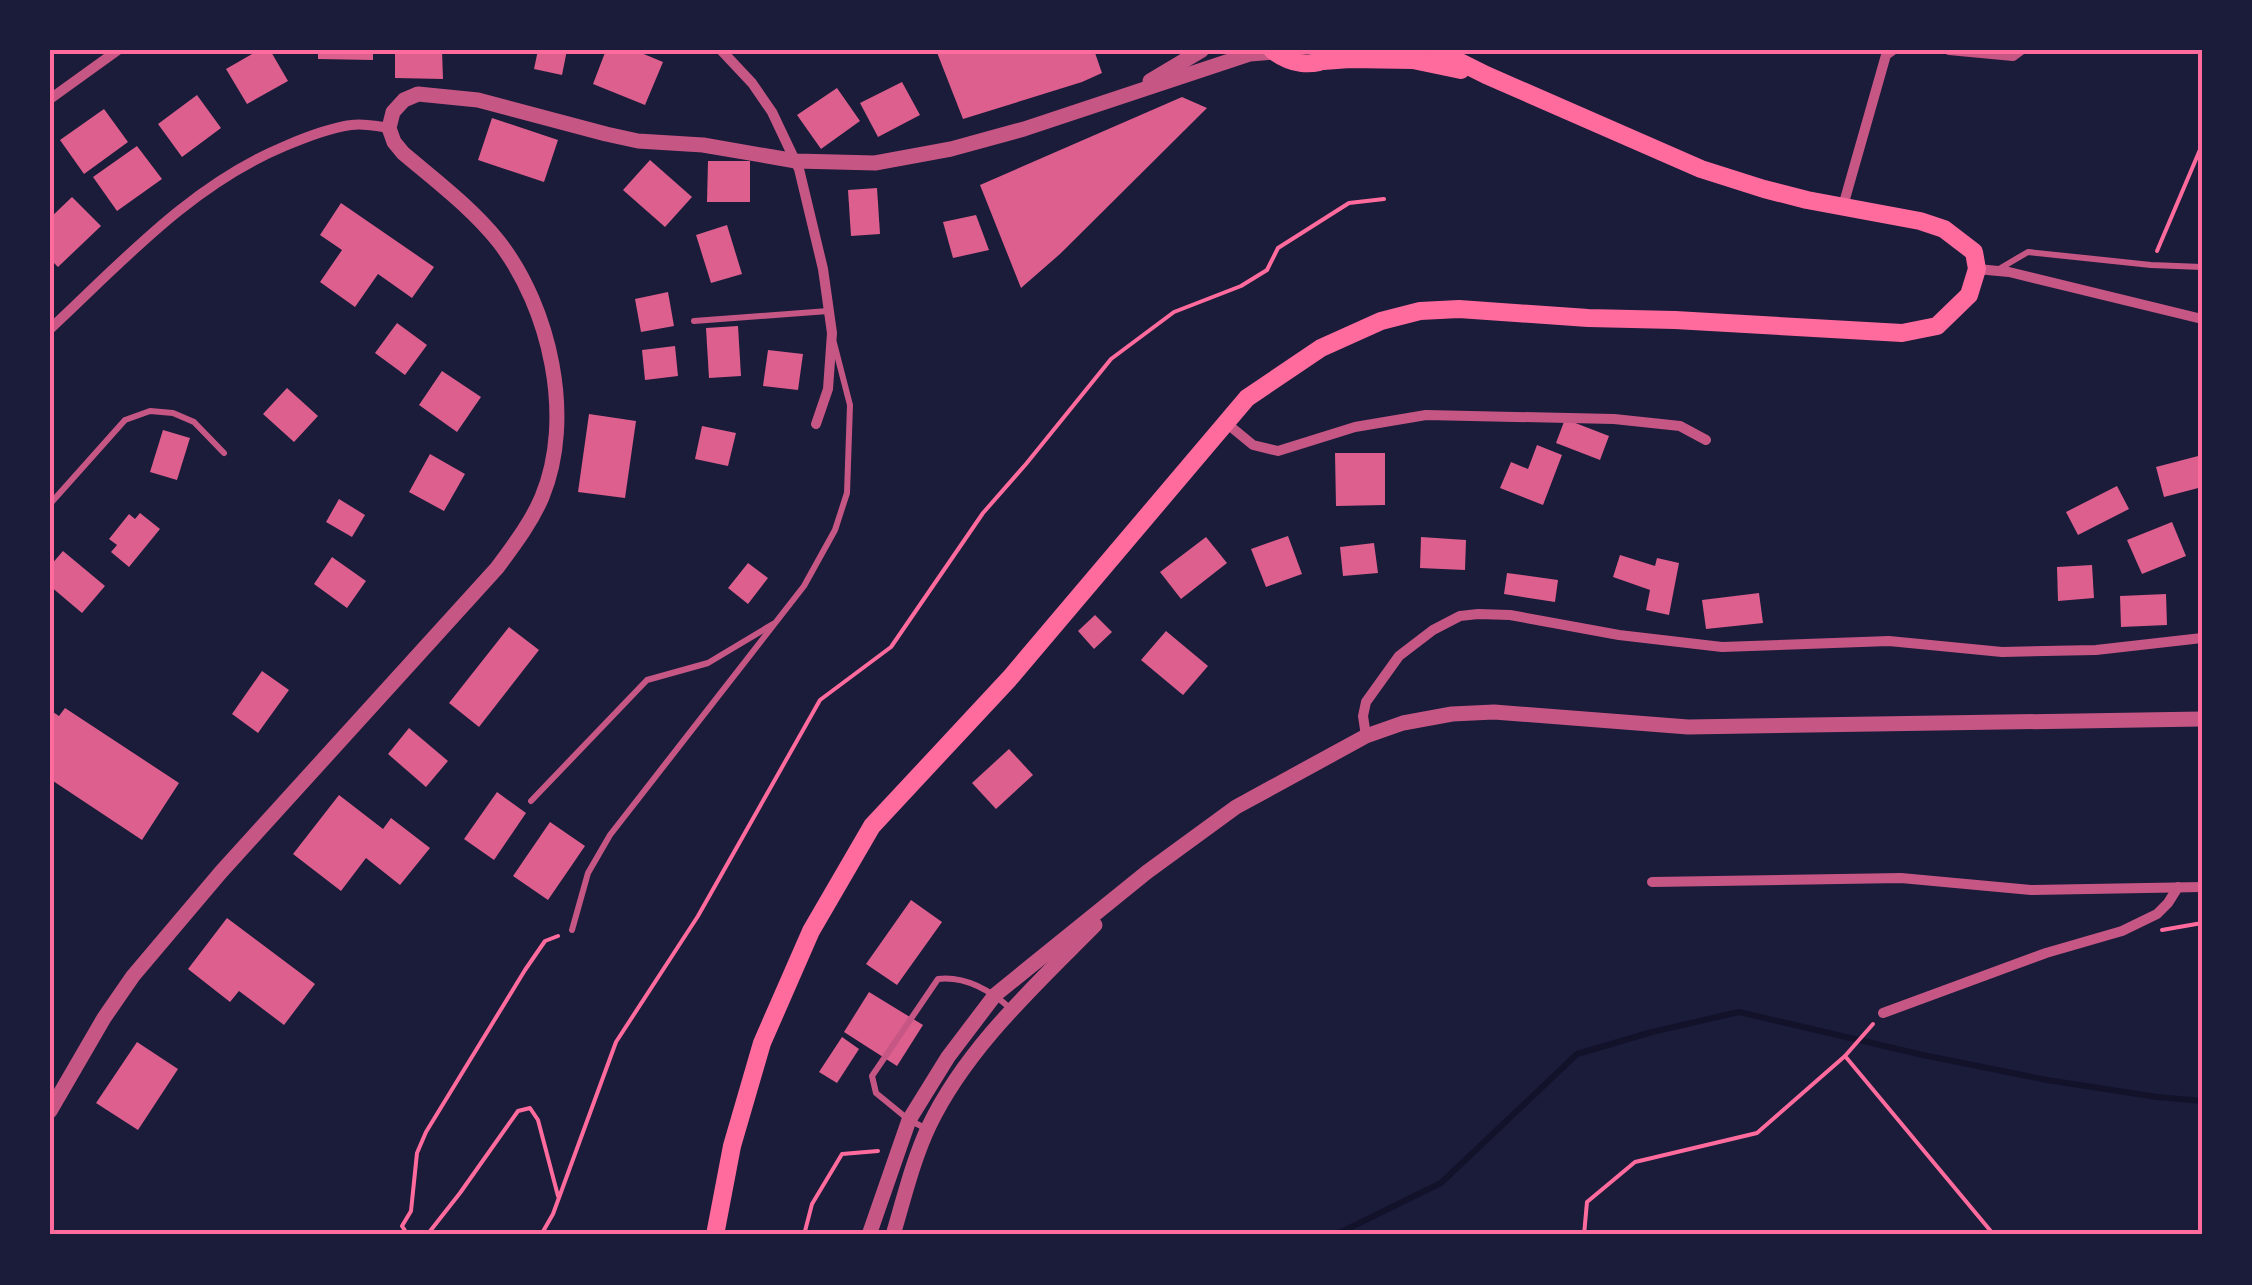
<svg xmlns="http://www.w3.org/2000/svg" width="2252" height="1285" font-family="Overpass,sans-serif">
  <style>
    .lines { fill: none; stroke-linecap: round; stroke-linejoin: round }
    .stream { stroke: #12122b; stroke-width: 6 }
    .building { fill: #dd5f8e }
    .path { stroke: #ff6b9d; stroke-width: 4 }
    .service { stroke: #c65784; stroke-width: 6 }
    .minor { stroke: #c65784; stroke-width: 10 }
    .tertiary { stroke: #c65784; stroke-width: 15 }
    .secondary { stroke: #ff6b9d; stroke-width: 18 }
    .neatline { fill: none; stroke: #ff6b9d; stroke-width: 4 }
  </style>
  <rect width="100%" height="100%" fill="#1b1b3a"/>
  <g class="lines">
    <path class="stream" d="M1335,1235l106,-52 136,-129 75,-22 87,-20 184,43 124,25 110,17 45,4"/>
  </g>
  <g class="building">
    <path d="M259,50h11l18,31 -41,23 -21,-35z"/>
    <path d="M318,50h55v10l-55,-1z"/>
    <path d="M395,50h47l1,29 -48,-1z"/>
    <path d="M538,50h29l-5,25 -28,-6z"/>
    <path d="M606,50h28l29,12 -18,43 -52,-21z"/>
    <path d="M936,50h158l8,23 -20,9 -119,37z"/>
    <path d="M902,82l18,33 -42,22 -18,-34z"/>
    <path d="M837,88l23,33 -39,28 -24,-34z"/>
    <path d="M197,95l24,33 -39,29 -24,-33z"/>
    <path d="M1182,97l25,11 -147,146 -39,34 -41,-103z"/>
    <path d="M104,109l24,33 -44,32 -24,-34z"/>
    <path d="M492,118l66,22 -14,42 -66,-22z"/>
    <path d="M137,146l25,33 -45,32 -24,-34z"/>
    <path d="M650,160l42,37 -27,30 -42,-37z"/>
    <path d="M708,161h42v41h-43z"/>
    <path d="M877,188l3,46 -29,2 -3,-46z"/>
    <path d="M72,197l29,29 -43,41 -8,-8v-41z"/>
    <path d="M341,203l93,64 -22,31 -34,-24 -23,33 -35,-25 22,-32 -22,-15z"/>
    <path d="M976,215l13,35 -36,8 -10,-36z"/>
    <path d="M727,225l15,49 -31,9 -15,-48z"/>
    <path d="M668,292l6,34 -33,6 -6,-33z"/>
    <path d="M397,323l30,22 -22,30 -30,-22z"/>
    <path d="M738,326l3,50 -32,2 -3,-50z"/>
    <path d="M675,346l3,30 -33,4 -3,-30z"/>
    <path d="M768,350l35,4 -5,36 -35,-4z"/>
    <path d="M442,371l39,26 -24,35 -38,-27z"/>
    <path d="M287,388l31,28 -24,26 -31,-28z"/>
    <path d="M589,414l47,7 -11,77 -47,-6z"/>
    <path d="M1565,419l44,17 -9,24 -44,-17z"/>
    <path d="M702,426l34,7 -8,33 -33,-7z"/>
    <path d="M163,430l27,8 -13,42 -27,-8z"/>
    <path d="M1537,445l25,10 -19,50 -43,-17 11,-26 17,7z"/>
    <path d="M1335,453h50v52l-49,1z"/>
    <path d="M430,454l35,20 -21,37 -35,-19z"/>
    <path d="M2202,455v32l-38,10 -8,-30z"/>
    <path d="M2117,486l12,23 -51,26 -12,-23z"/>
    <path d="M339,499l26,16 -13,22 -26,-15z"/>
    <path d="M140,513l20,16 -31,38 -18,-15 6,-7 -8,-6 20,-25 6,5z"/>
    <path d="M2172,522l14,34 -44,18 -15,-34z"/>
    <path d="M1288,536l14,38 -36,13 -15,-38z"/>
    <path d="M1206,537l21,26 -46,36 -21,-27z"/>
    <path d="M1421,537l45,3 -1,30 -45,-2z"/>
    <path d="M1374,543l4,30 -35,3 -3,-29z"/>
    <path d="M63,551l42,35 -23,27 -32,-27v-20z"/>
    <path d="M1620,555l35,11 2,-8 22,5 -10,52 -23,-5 4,-20 -37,-13z"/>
    <path d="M332,557l34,24 -19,27 -33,-24z"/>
    <path d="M748,563l20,15 -20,26 -20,-16z"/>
    <path d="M2092,565l2,33 -36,3 -1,-34z"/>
    <path d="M1507,573l51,7 -3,22 -51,-8z"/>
    <path d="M1759,593l4,30 -57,6 -4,-29z"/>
    <path d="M2166,594l1,31 -46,2 -1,-31z"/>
    <path d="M1095,615l17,17 -18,17 -16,-18z"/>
    <path d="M509,627l30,23 -60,77 -30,-24z"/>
    <path d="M1166,631l42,35 -25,29 -42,-35z"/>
    <path d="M262,671l27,19 -31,43 -26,-19z"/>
    <path d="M65,708l114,75 -37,57 -92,-61v-69l9,6z"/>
    <path d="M409,728l39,33 -22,26 -38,-33z"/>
    <path d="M1009,749l24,26 -37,34 -24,-26z"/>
    <path d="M497,792l29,21 -32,47 -30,-21z"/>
    <path d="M339,795l44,34 8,-11 39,30 -30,37 -34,-27 -25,33 -48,-37z"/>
    <path d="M550,822l35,24 -37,54 -35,-24z"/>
    <path d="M911,900l31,22 -45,63 -31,-21z"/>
    <path d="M227,918l88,66 -31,41 -45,-34 -9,11 -42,-33z"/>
    <path d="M869,992l54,33 -26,41 -53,-34z"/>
    <path d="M842,1037l17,12 -22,34 -18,-11z"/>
    <path d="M137,1042l41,27 -40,61 -42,-27z"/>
  </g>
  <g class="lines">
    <g class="path">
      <path d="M2157,251l45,-106"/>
      <path d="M2162,930l40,-7"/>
      <path d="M1873,1024l-28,32 149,179"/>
      <path d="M408,1235l-6,-9 9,-15 6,-58 9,-21 99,-162 20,-29 13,-5"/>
      <path d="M427,1235l33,-42 58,-82 12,-3 8,12 20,76"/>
      <path d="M541,1235l12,-21 63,-172 82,-126 122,-216 71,-53 92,-134 43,-49 85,-105 63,-47 67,-26 26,-16 11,-22 71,-45 35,-4"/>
      <path d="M804,1235l8,-31 30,-50 36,-3"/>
      <path d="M1584,1235l3,-33 48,-40 122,-29 88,-77"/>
    </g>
    <g class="service">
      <path d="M1999,269l29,-17 123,13 51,2"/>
      <path d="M694,321l134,-10"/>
      <path d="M50,504l75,-84 25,-9 23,2 21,9 30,31"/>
      <path d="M531,801l116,-121 61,-17 65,-39"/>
      <path d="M572,930l16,-57 22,-38 194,-249 31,-56 12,-37 3,-88 -16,-62"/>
      <path d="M925,1128l-16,-8 -33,-27 -4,-17 66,-97c27,-3 53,12 73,30"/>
    </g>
    <g class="minor">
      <path d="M721,50l31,33 20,29 27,57 24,100 9,64 -4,56 -12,35"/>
      <path d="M1949,50l64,6 8,-6"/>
      <path d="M50,99l68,-49"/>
      <path d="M1843,206l43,-151 7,-5"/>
      <path d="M1977,269l32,3 193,47"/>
      <path d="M50,329c73,-68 141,-144 235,-183 21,-9 44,-18 66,-21 12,-2 26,1 38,3"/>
      <path d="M1225,422l28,23 25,6 77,-24 71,-12 188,4 66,7 26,14"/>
      <path d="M1366,736l-3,-20 3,-14 33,-46 34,-26 27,-14 18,-2 32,1 109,20 103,12 167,-6 113,11 94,-2 106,-12"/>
      <path d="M1652,882l249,-4 130,12 171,-3"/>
      <path d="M1883,1013l163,-60 76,-22 35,-17 11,-11 10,-16"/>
    </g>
    <g class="tertiary">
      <path d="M1150,81l52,-31"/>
      <path d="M50,1111l54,-93 29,-42 88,-104 276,-304c17,-23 34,-45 45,-71 33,-79 8,-189 -43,-255 -27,-34 -63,-61 -96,-89l-9,-11 -5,-14 4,-16 11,-12 14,-6 60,6 128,34 32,7 65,4 93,16 79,2 76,-14 73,-20 226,-75 24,-2"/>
      <path d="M869,1235l40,-115 39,-63 47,-62 152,-123 89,-65 130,-71 37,-13 49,-9 42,-2 194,15 514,-8"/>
      <path d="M893,1235c11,-37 20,-75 36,-109 38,-79 106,-140 166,-201"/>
    </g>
    <g class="secondary">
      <path d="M1272,50c18,14 39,18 59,7"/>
      <path d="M1323,61l27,-2 63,1 48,10"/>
      <path d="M715,1235l17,-89 30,-103 49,-112 61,-105 137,-147 238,-281 74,-50 60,-27 39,-10 39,-2 129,9 87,2 227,13 35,-7 32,-31 8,-26 -3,-17 -30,-23 -24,-8 -113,-21 -43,-11 -63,-20 -215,-94 -50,-25"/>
    </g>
  </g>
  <rect width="2252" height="1285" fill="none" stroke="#1b1b3a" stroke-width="105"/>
  <rect x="52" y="52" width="2148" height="1180" class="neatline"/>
</svg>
